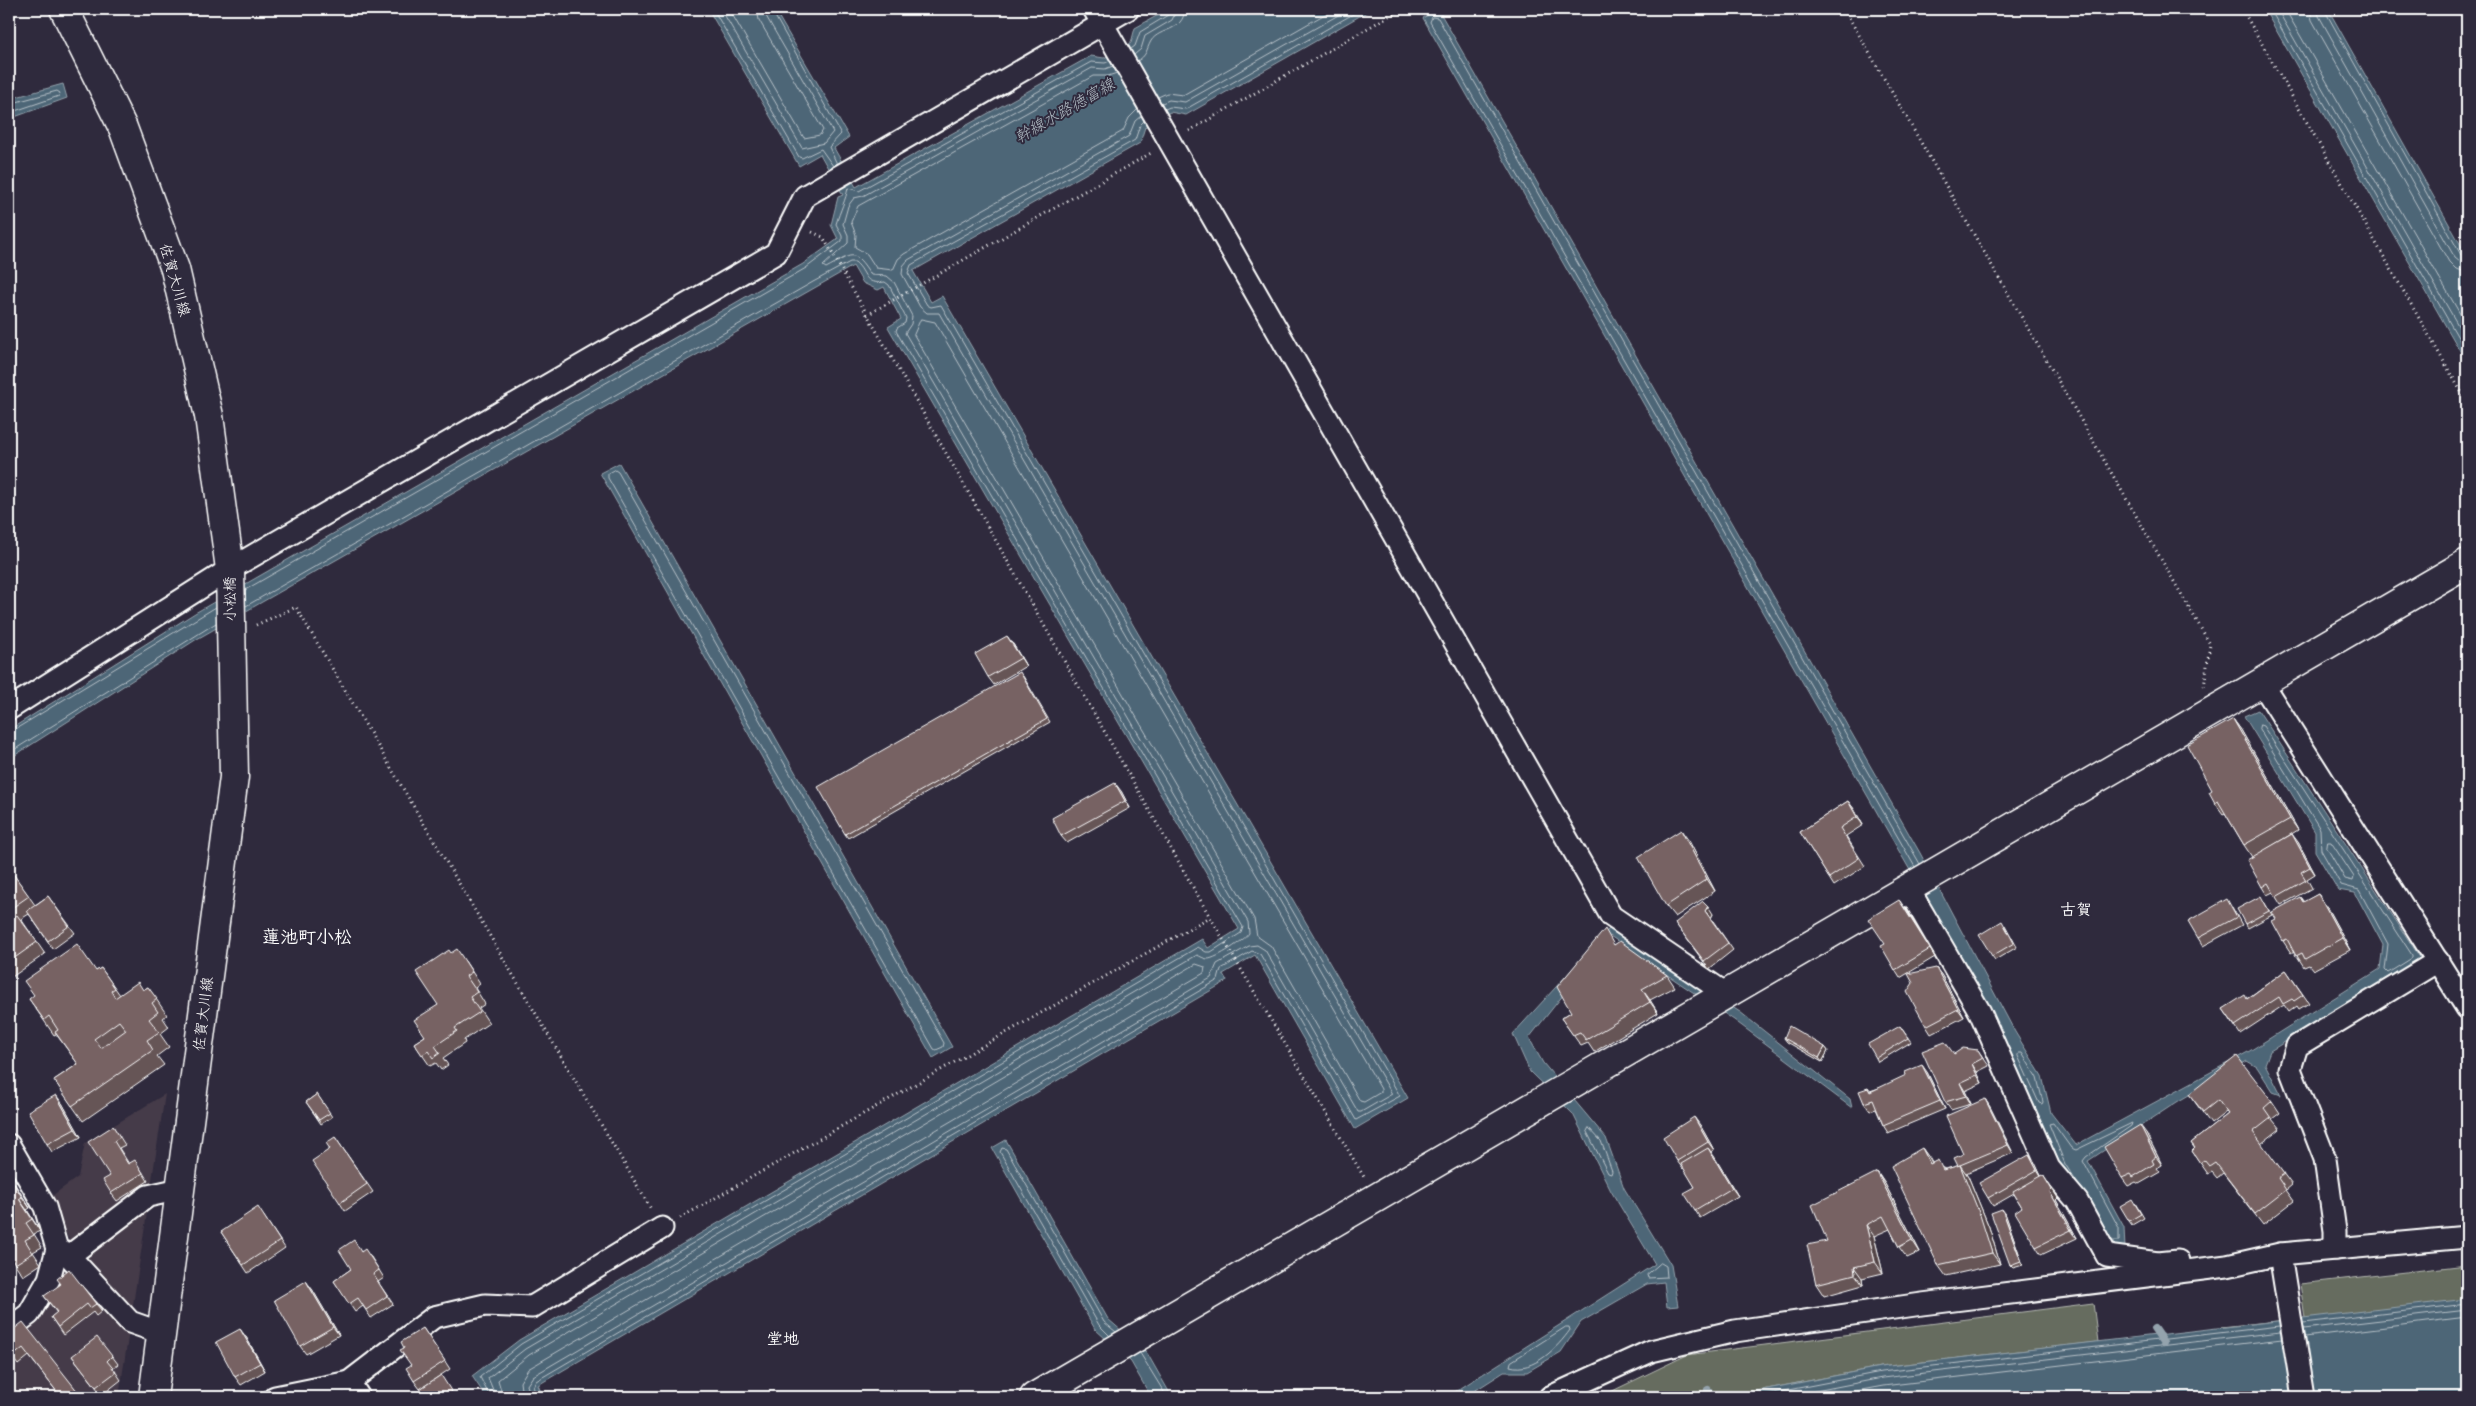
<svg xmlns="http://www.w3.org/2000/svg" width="2476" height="1406" font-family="'Shantell Sans','Klee One',sans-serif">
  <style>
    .built { fill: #453b49 }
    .green { fill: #666c5f; stroke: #b2b6af }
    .water { fill: #4d6677; stroke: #94a3ad }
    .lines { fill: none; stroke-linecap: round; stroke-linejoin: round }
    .shore { stroke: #b8c2c9; stroke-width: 1 }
    .stream { stroke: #94a3ad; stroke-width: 8 }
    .street-casing { stroke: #fff; stroke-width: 25 }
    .secondary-casing { stroke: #fff; stroke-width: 31 }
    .primary-casing { stroke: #fff; stroke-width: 31 }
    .path { stroke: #fff; stroke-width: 3; stroke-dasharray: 1 4; stroke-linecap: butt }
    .street { stroke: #2f2a3d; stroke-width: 21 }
    .secondary { stroke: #2f2a3d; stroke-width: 28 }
    .primary { stroke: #2f2a3d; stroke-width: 28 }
    .wall { fill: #665456; stroke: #fff }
    .shaded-wall { fill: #534546; stroke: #fff }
    .building { fill: #776264; stroke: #fff; fill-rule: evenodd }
    .labels { text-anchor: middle; stroke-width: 4; stroke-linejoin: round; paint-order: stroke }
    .street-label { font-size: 15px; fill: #fff; stroke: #2f2a3d }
    .water-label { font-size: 16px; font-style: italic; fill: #afbac2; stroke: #2f2a3d }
    .neighbourhood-label { font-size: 16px; font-weight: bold; fill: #fff; stroke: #2f2a3d }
    .quarter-label { font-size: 18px; font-weight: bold; fill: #fff; stroke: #2f2a3d }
  </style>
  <rect width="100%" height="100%" fill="#2f2a3d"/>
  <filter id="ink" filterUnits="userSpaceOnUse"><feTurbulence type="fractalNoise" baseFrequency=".02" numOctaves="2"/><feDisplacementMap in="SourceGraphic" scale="10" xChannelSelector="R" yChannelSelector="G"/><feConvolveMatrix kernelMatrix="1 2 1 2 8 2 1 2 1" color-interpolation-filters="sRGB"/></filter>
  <g filter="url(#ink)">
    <path class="built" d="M165,1094l-46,303h-110v-60l20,-15 46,-70 -26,-54 29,-21 7,-34z"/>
    <g class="green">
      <path d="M2467,1265v50l-246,12 84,-9 -5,-34z"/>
      <path d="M2093,1303l5,39 -218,25 -154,30h-126l87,-42z"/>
    </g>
    <g class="water">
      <path d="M708,9h66l75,128 -15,11 22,39 235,-131 13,2 27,-15 4,-15 34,-19h203l-186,106 -16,-3 -25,15 -5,16 -227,128 18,31 11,-6 466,802 -53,31 -100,-174 -32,19 4,7 -689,404 5,12h-57l-14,-21 47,-36 683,-401 6,9 31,-19 -351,-602 13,-8 -17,-32 -6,3 -15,-7 -10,-17 -656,373 -188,120v-29l186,-117 608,-349 35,-25 -7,-14 7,-28 5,-2 -23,-41 -21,12z"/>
      <path d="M1425,9h6l2,3 5,-3 482,844 95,179 27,44 9,37 25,32 172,-93 132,-83 3,-24 -28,-52 -17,-3 -23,-39v-19l-71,-116 14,-6 163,249 -151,92 -5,13 16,31 -8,-3 -16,-25 -10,-6 -70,41 -89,59 36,66 1,22 -16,-3 -48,-80 -62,-140 -576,-1008 5,-3z"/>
      <path d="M2264,9h64l139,247v107z"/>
      <path d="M63,84l4,14 -58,21v-20z"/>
      <path d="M619,463l333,584 -19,11 -333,-585z"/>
      <path d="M1609,929l131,83 110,87 2,9 -118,-88 -124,-84 -81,102 14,25 63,75 18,50 47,77 7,41 -11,1 -3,-25 -17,2 -66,38 -20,30 -34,20h-23l-39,25h-18l208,-133 -44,-73 -38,-77 -43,-42 -17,-38z"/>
      <path d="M1006,1140l102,179 39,34 25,44h-21l-20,-35 -36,-33 -103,-181z"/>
      <path d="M2467,1299v98h-741l154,-30z"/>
    </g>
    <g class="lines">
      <g class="shore">
        <path d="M713,9l86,148 3,1 19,-9 12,17"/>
        <path d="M721,9l81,139 22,-5 9,-11 -67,-116 -2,-7"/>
        <path d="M729,9l75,129 16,-3 3,-5 -64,-110 -2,-11"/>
        <path d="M771,9l70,125 -12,13 8,17"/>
        <path d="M2270,9l197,344"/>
        <path d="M2277,9l190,332"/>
        <path d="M2285,9l182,317"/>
        <path d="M2310,9l2,11 137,242 7,7 11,3"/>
        <path d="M2317,9l2,7 136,242 5,4 7,2"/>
        <path d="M2324,9l137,246 6,3"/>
        <path d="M1131,49l4,-3 5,-14 28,-17 3,-6"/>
        <path d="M1134,55l7,-6 4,-13 27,-16 5,-11"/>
        <path d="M1137,61c10,-5 9,-11 14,-20 9,-14 32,-8 34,-32"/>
        <path d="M1117,73l-9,3h-15l-235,130 -7,16 5,13 -1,12 12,7 9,14 17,2 5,-11 6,-5 219,-123 6,-13 9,-9"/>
        <path d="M1158,97l9,-4 16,2 151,-86"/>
        <path d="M1162,103l7,-3 16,2 164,-93"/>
        <path d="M9,104l48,-13 3,2 -1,3 -50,17"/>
        <path d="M1165,109l5,-2 16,2 176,-100"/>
        <path d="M921,319l14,3 446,767v3l-17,10 -4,-1 -89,-155 -14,-10 -3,-17 -340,-584z"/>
        <path d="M615,470l3,2 326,571 -1,4 -7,3 -2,-1 -326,-571v-4z"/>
        <path d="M245,590l561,-322 36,-27v-5l-6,-12c4,-13 10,-25 12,-36l11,3 232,-129 14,1 5,-2"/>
        <path d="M246,606l567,-324 37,-20h5c13,11 7,23 30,20l4,3 17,33 -1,5 -8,5 -1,3 347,596 -2,6 -30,19h-5l-8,-5 -677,397 -41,33 10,20"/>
        <path d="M2260,725l3,1 149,229v3l-24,15 -3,-3 3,-26 -29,-54 -18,-5 -20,-35 -1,-21 -61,-100z"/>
        <path d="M9,733l207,-126"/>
        <path d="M9,753l207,-130"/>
        <path d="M2328,842h3l23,35 -1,4 -8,-2 -18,-31z"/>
        <path d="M1915,867l-485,-845 2,-5 6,1 482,846"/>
        <path d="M2019,1053h3l15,25 6,24 -1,2 -3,-1 -21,-47z"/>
        <path d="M1589,1128l12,13 11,30 -1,3 -3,-1 -21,-41z"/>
        <path d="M2076,1181l-11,-17 -16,-40 4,-1 18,25 5,2 56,-27 -1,3 -45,31 -3,4 36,67v13h-6"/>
        <path d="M1661,1263l5,3 1,11 -19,1 -1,-3z"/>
        <path d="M2303,1323l164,-19"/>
        <path d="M1566,1327h3l1,3c-12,17 -37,43 -60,36l1,-4z"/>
        <path d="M2304,1329l163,-19"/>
        <path d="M1110,1336l-11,-11 -99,-173 2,-4 4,1 98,173 12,10"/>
        <path d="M2305,1337l162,-20"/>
        <path d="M1140,1353l27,44"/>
        <path d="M496,1397l-8,-19 37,-29 672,-394c3,1 7,4 11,4 8,0 37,-19 41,-26l-1,-11 -343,-589 6,-9 1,-8 -18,-34 -7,-6 -16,-1c-18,-28 -18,-21 -45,-7l-3,-2 25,-23v-8l-5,-11 5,-18 6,-8 9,-2 229,-128 13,1 8,-3"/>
        <path d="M503,1397l-5,-17 31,-25 667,-391 9,3 -1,6 -676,396 -8,13 2,15"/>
        <path d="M531,1397l-4,-12 6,-9 678,-398 6,-14 32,-18 8,-1 8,5 93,162h3l31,-18 -453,-781h-12l-7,-6 -18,-33 1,-8 5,-6 221,-124 6,-15 6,-5"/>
        <path d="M538,1397l-5,-10 3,-6 682,-401 3,-11 31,-18 8,3 96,166 44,-24 -459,-791 -10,2 -4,-2 -19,-32 3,-8 224,-125 5,-15 4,-4"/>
        <path d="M1752,1397l129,-25 398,-46"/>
        <path d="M1785,1397l97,-19 398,-46"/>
        <path d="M1824,1397l59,-11 399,-47"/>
      </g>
      <g class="stream">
        <path d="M2154,1329l9,13"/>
        <path d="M1708,1390l3,7"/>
      </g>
      <defs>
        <g id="street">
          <path d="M1094,9l517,907 115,78"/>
          <path d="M2261,682l206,326"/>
          <path d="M9,709l221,-140 546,-316 29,-57 323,-187"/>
          <path d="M1908,888l72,124 69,156 28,33 30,55 51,7 20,-2"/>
          <path d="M9,1145l36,62 12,42 -8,30 -20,35 -20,15"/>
          <path d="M57,1249l12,7 79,-60 32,-7"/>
          <path d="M2335,1249v-18l-10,-72 -35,-90 7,-23 141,-85"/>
          <path d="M2280,1254l23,143"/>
          <path d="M69,1256l61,66 31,11"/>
          <path d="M349,1382l85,-65 51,-12 47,2 130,-79"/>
          <path d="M275,1397l74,-15 10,15"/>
          <path d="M1550,1397l101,-46 84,-20 187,-27 305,-38 53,-12 187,-17"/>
        </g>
        <path id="secondary" d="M1034,1397l1433,-834"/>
        <path id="primary" d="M64,9l59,119 52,141 34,147 21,153 4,208 -81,620"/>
      </defs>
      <use href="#street" class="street-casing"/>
      <use href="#secondary" class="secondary-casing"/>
      <use href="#primary" class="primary-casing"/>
      <g class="path">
        <path d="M1844,9l366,635 -6,43"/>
        <path d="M2242,9l225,393"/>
        <path d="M1189,131l212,-122"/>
        <path d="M812,232l11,5 387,680 154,260"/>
        <path d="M867,315l284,-162"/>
        <path d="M256,625l40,-18 355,602"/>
        <path d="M680,1218l530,-301"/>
      </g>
      <use href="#street" class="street"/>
      <use href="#secondary" class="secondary"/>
      <use href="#primary" class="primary"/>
    </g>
    <g class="wall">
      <path d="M1013,644l13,22 -32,19 -6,-8z"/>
      <path d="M1023,676l27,46 -202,116 -3,-4z"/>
      <path d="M2233,719l8,11 57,100 -31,19 31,-7 17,32 -8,5 5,9 -31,17 -8,-13 -6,3 -5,-8 -10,-30 -8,-12 -19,-32 -2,1 -8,-11 -3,-13z"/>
      <path d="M1121,791l9,17 -63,35 -6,-7z"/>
      <path d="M1848,801l6,8 9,16 -17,11 19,30 -31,20 -34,-54z"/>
      <path d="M1689,841l26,50 -40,26 -9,-11z"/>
      <path d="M9,868l26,37 13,-9 27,37 -22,16 -24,-35 -8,5 24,35 -36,25z"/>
      <path d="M2318,894l8,12 24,44 -37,20 -4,-5 -5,2 -10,-16 -3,2 -8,-12 -7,-22 24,-22 4,5z"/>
      <path d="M1899,900l36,57 -35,21 -5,-8 -10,-26z"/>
      <path d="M2263,900l9,15 -24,13 -3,-4z"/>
      <path d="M2232,907l10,18 -39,21 -5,-8z"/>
      <path d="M1713,914l-2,4 22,32 -24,19 -34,-46z"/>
      <path d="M2005,925l12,22 -22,13 -3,-4z"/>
      <path d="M1615,944l52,31 8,12 -25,13 8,13 -64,39 -6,-9 -7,3 -20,-28 10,-6z"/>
      <path d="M451,953l14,8 15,23 -5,4 10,16 -6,4 10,15 -25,17 1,3 -22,15 5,7 -7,5 -5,-7 -6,3 -16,-23 11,-7 13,-31z"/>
      <path d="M101,968l19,27 23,-5 5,-3 19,28 -4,3 6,9 -9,7 9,13 -12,9 7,9 -81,56 -29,-41 24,-16 -22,-30 -2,1 -25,-36 67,-28z"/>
      <path d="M1936,968l6,8 22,41 -33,17 -5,-8z"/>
      <path d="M2286,970l23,33 -10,6 -2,-3 -8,6 -5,-7 -44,29 -17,-25 25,-11z"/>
      <path d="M1900,1026l11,16 -33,20 -2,-4z"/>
      <path d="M1784,1038l41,9 3,4 -6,11 -35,-20z"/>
      <path d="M1978,1050l11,16 -12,6 5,11 -17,8 6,13 -20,6 -6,-8 9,-48z"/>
      <path d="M1927,1072l18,37 -57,24 -5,-8 -7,-16 -6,2 -6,-8 4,-15 2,3z"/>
      <path d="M317,1094l15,23 -11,7 -15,-22z"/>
      <path d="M2189,1094l83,7 8,12 -8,6 8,10 -19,15 31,41 -6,5 8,11 -31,24 -40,-52 -6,5 -5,-6 -4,2 -16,-23 3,-2 -4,-6 37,-29 -2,-2 -15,12z"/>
      <path d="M1985,1099l5,8 23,46 -47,20 2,3 21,51 11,37 -54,12 -8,-11 -16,-117 10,15 13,6 13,-3z"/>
      <path d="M62,1103l19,34 -29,15 -5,-8z"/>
      <path d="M1700,1125l14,25 -3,2 27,44 -38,22 -5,-8v-23l-11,-19 -1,1 -6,-8z"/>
      <path d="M113,1126l12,19 -6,3 10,16 11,4 8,13 -31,20 -6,-8z"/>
      <path d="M2146,1133l16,32 -5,3 3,4 -21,12 -3,-2 -8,4 -6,-8z"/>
      <path d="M335,1137l38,55 -28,19 -5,-8 -10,-54z"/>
      <path d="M2029,1155l6,8 6,13 17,22 -2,2 21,38 -36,17 -5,-8 -14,-40 -8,-13 -21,12 -5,-8z"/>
      <path d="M1877,1172l8,12 35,68 -13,6 -8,-11 -9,-18 -16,7 9,37 -21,5 1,7 -39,11 -8,-12 11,-43z"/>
      <path d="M9,1175l21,33 -3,2 13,21 -6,3 8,13 -9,5 8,12 -18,12 -8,-12z"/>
      <path d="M2135,1203l9,15 -12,7 -3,-4z"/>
      <path d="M2005,1213l18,52 -10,3 -3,-3z"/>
      <path d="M263,1215l22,33 -37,25 -27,-41z"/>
      <path d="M361,1251l10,6 13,21 -6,4 15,22 -22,14 -8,-12 -8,6 -21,-31 17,-12z"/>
      <path d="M312,1289l27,46 -33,19 -6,-8z"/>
      <path d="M44,1296l52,8 6,7 -6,5 -3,-4 -30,23 -12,-18 6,-4z"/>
      <path d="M423,1328l27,41 -30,20 -6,-8 -3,-16 -7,-17z"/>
      <path d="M9,1333l73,64h-21l-32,-41 -11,9 -9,-12z"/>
      <path d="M246,1337l19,34 -24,14 -6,-8z"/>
      <path d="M72,1356h40l6,8 -5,4 8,12 -19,15z"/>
    </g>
    <g class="shaded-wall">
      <path d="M1007,636l6,8 13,22 -5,-8z"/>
      <path d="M2233,719l8,11 57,100 -8,-11z"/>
      <path d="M1115,783l6,8 9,17 -5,-7z"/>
      <path d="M1848,801l6,8 9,16 -6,-8z"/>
      <path d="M1681,830l8,11 26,50 -8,-12z"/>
      <path d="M2292,834l6,8 17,32 -5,-7z"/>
      <path d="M2318,894l8,12 24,44 -8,-12z"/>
      <path d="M1899,900l6,8 30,49 -5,-8z"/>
      <path d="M1708,906l5,8 -2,4 -6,-7z"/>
      <path d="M1936,968l6,8 22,41 -6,-8z"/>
      <path d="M1642,989l8,11 8,13 -8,-11z"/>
      <path d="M1825,1047l3,4 -6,11 -3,-4z"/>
      <path d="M1972,1064l5,8 5,11 -5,-8z"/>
      <path d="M1922,1065l5,7 18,37 -5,-8z"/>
      <path d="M1960,1083l5,8 6,13 -5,-8z"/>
      <path d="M56,1095l6,8 19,34 -6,-8z"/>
      <path d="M1985,1099l5,8 23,46 -5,-8z"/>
      <path d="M1694,1117l6,8 14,25 -6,-8z"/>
      <path d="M2140,1125l6,8 16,32 -6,-8z"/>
      <path d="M1708,1148l6,8 24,40 -6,-8z"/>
      <path d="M1922,1148l8,11 8,17 -8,-12z"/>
      <path d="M2029,1155l6,8 7,15 -5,-8z"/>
      <path d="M1960,1165l8,11 21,51 11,37 -8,-11z"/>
      <path d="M1877,1172l8,12 35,68 -8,-12z"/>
      <path d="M9,1175l5,8 16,25 -8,-11z"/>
      <path d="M2043,1175l15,23 -2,2 21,38 -6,-8 -21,-38z"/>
      <path d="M19,1199l8,11 13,21 -8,-12z"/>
      <path d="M2002,1209l3,4 18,52 -2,-4z"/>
      <path d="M1866,1225l8,11 9,37 -8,-11z"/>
      <path d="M1854,1267l8,11 1,7 -8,-11z"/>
      <path d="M306,1281l6,8 27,46 -6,-8z"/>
      <path d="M240,1329l6,8 19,34 -5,-8z"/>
    </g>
    <g class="building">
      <path d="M1007,636l14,22 -33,19 -13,-23z"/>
      <path d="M1020,672l27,47 -202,115 -27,-47z"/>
      <path d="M2233,719l57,100 -46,26 -26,-44 -3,2 -6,-11 3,-2 -25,-45z"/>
      <path d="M1115,783l10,18 -64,35 -9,-18z"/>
      <path d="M1848,801l9,16 -17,11 19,30 -30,20 -29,-46z"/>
      <path d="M1681,830l26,49 -41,27 -28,-49z"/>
      <path d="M2292,834l18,33 -9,5 5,8 -30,17 -8,-14 -6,4 -15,-27z"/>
      <path d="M9,868l20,28 -20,14z"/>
      <path d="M2318,894l24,44 -37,21 -3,-6 -6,3 -9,-17 -4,2 -11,-20 4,-2 -4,-7 28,-15 3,5z"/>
      <path d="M48,896l21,30 -21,15 -21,-30z"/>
      <path d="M2261,896l8,15 -24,13 -8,-15z"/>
      <path d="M2227,899l10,18 -39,21 -10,-17z"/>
      <path d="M1899,900l31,49 -35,21 -14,-24 4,-2 -17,-25z"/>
      <path d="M1703,901l5,5 -3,5 23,32 -24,18 -29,-38z"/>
      <path d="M17,915l20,27 -28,20v-41z"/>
      <path d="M2002,921l12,22 -22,13 -13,-21z"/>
      <path d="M1605,929l9,16 6,-4 47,34 -25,14 8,13 -64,38 -6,-8 -7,3 -12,-17 10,-6 -14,-25z"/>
      <path d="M77,944l19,27 5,-3 14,20 -4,3 4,7 23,-16 5,8 5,-3 9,12 -5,4 6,9 -9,7 10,13 -12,8 6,10 -81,56 -18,-26 24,-16 -23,-32 3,-2 -9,-14 -5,4 -15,-21 5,-4 -10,-14zM119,1021l7,9 -25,18 -7,-9z"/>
      <path d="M457,949l15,23 -6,4 11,16 -7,5 10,15 -25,16 2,3 -22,15 5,7 -7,5 -5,-7 -6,4 -8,-12 11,-7 -11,-16 24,-15 -22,-33 33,-22 2,3z"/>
      <path d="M1936,968l22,41 -32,17 -19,-34 6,-9 -5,-9z"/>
      <path d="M2286,970l17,25 -9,6 -2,-2 -9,5 -4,-7 -44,29 -12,-17 22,-14 2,4z"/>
      <path d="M1789,1026l36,21 -6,11 -35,-20z"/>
      <path d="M1900,1026l8,12 -32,20 -8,-14z"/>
      <path d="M1945,1042l9,12 9,-6 15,2 5,8 -11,6 5,11 -17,8 6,13 -21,6 -23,-51z"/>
      <path d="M2237,1056l35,45 -8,7 7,10 -18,14 31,42 -6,4 8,12 -31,24 -40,-52 -6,4 -5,-6 -4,3 -8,-12 3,-3 -4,-5 37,-29 -10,-14 -15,12 -14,-18z"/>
      <path d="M1922,1065l18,36 -57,24 -10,-25 -9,3 -5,-12 9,-3 2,4 36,-17 -1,-3z"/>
      <path d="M317,1094l13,19 -11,7 -13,-18z"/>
      <path d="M56,1095l19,34 -28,15 -19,-33z"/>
      <path d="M1985,1099l23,46 -48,20 -2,1 -4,-8 9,-4 -17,-38z"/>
      <path d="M1694,1117l14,25 -31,19 -14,-24z"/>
      <path d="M2140,1125l16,32 -4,3 2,4 -21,13 -2,-3 -9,4 -18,-31z"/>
      <path d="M113,1126l7,11 -6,4 14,23 7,-4 8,13 -32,20 -8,-13 7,-4 -22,-34z"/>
      <path d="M335,1137l32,47 -27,19 -28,-42 18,-12 -4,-6z"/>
      <path d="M1708,1148l24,40 -37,22 -11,-17 11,-6 -14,-23z"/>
      <path d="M1922,1148l8,16 8,-4 5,10 17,-5 20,50 12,38 -54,12 -47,-99z"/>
      <path d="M2029,1155l8,15 -49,28 -9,-15z"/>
      <path d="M1877,1172l35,68 -13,7 -16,-31 -17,9 9,37 -21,5 1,7 -39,10 -9,-39 20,-4 -15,-36z"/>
      <path d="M2043,1175l9,15 -2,2 21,38 -35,17 -21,-35 7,-5 -9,-15z"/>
      <path d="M9,1176l13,21 -3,2 13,20 -6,4 8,12 -9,5 8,13 -18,11 -6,-10z"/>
      <path d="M2132,1199l9,15 -12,7 -9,-15z"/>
      <path d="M258,1207l22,34 -37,24 -22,-33z"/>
      <path d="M2002,1209l19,52 -11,4 -19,-52z"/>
      <path d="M354,1240l7,12 4,-3 14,21 -6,4 14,22 -21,14 -8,-12 -9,6 -15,-23 17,-12 -12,-19z"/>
      <path d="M69,1269l27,35 -6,4 -3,-4 -29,23 -7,-10 6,-5 -13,-16 17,-12 -4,-5z"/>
      <path d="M306,1281l27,46 -33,19 -26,-46z"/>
      <path d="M23,1322l59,75h-21l-38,-49 -11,9 -3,-5v-19z"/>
      <path d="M423,1328l22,33 -31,20 -8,-13 5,-3 -11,-15 4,-2 -3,-6z"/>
      <path d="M240,1329l20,34 -25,14 -19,-35z"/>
      <path d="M97,1337l15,19 -5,5 9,11 -20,15 -24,-31z"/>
      <path d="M441,1375l14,22h-36l-1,-1 5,-4 -3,-3z"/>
    </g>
  </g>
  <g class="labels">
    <g class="street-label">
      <text transform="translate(175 280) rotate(74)" y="5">佐賀大川線</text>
      <text transform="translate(230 599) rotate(-90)" y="5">小松橋</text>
      <text transform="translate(203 1014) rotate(-83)" y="5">佐賀大川線</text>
    </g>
    <g class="water-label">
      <text transform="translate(1064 110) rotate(-30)" y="6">幹線水路徳富線</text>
    </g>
    <g class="neighbourhood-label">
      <text x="2076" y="915">古賀</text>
      <text x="783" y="1344">堂地</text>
    </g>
    <g class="quarter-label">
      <text x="307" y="943">蓮池町小松</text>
    </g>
  </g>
  <rect width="2476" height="1406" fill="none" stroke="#2f2a3d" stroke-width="30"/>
  <rect x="15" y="15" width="2446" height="1376" fill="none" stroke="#fff" stroke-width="2" filter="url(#ink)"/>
</svg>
